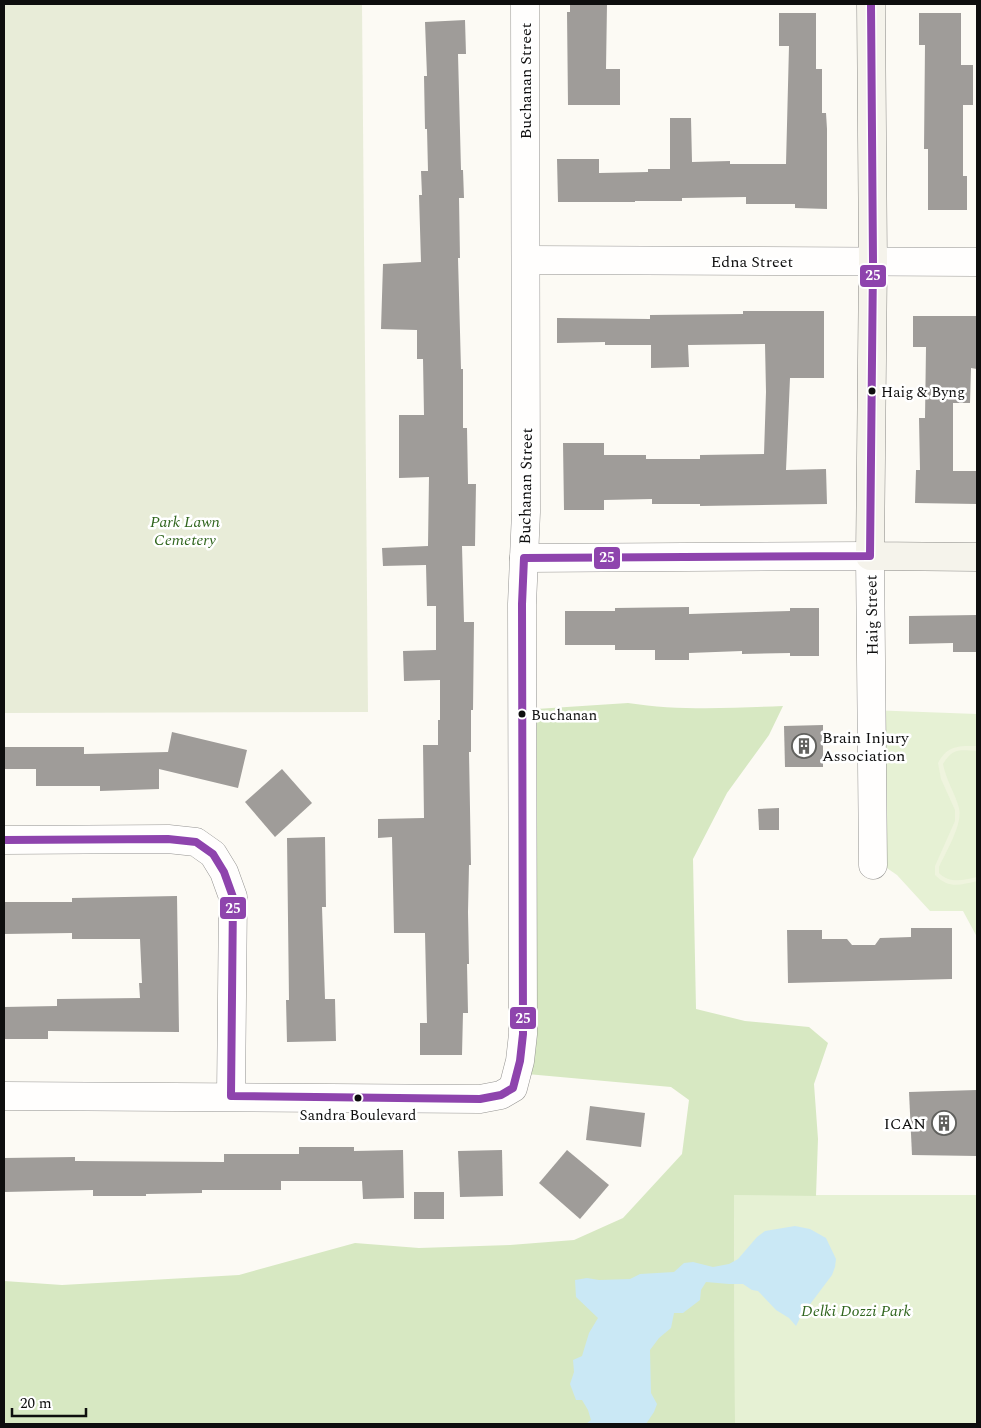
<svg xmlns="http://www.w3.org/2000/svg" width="981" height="1428" font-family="Spectral,serif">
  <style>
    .green { fill: #e6f1d4 }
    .forest { fill: #d7e8c2 }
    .cemetery { fill: #e8ecd8 }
    .pitch { fill: #eff4de }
    .water { fill: #cae8f5 }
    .building { fill: #9f9c99 }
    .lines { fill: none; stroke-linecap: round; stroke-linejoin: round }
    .street-casing { stroke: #959492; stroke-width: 29 }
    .secondary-casing { stroke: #8c8b88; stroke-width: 29 }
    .street { stroke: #fffefd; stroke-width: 28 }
    .secondary { stroke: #f5f3eb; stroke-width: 28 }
    .bus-1-casing { stroke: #fff; stroke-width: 11 }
    .bus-1 { stroke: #8e44ad; stroke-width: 8 }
    .bus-dot { fill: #0e0e0e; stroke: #fff; stroke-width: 2 }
    .labels { text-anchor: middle; stroke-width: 5; stroke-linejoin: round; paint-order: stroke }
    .bus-label { font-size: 15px; fill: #0e0e0e; stroke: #fff; text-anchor: start }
    .street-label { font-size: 16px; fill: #0e0e0e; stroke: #fff }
    .park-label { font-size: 16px; font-style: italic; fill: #31661f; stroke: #fff }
    .poi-label { font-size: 16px; fill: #0e0e0e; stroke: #fff; text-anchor: start }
    .line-badge { stroke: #fff; stroke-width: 2 }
    .badge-label { font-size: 14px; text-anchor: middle; font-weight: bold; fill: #fff }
  </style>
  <rect width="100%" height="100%" fill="#fcfaf4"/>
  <g class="green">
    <path d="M869,710l108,4v223l-14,-26h-33l-33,-36 -16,-11z"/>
    <path d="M734,1195h243v229h-242z"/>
  </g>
  <path class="forest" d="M628,703c51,8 104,5 155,3l-14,29 -42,58 -34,66 3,150 49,12 64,6 19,16 -14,41 4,55 -2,57 -82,-1 1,229h-731v-143l58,4 177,-10 116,-32 64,5 91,-3 64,-5 49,-22 59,-64 7,-54 -18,-13 -155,-14 5,-363z"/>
  <path class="cemetery" d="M4,4h358l6,708 -364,1z"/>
  <path class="pitch" d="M965,746h12v5c-18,-1 -24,-3 -34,13 3,16 12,29 16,44 4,16 -13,44 -20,59v6c11,11 24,7 38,4v4c-17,4 -28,8 -42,-6v-9l20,-45v-11l-14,-31 -3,-16c7,-12 12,-16 27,-17z"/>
  <path class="water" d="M795,1226l15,3 16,9 10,21 -1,8 -3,8 -21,28 -8,9 -7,14 -7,-8 -13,-8 -18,-19 -6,-1 -9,-6h-14l-23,-2 -5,8 -1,10 -17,13h-9l-3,15 -12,10 -9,12 1,43 6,11 -3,8 -8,12h-60l5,-4 -3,-10 -6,-10h-6l-6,-16 4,-12 -1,-12 9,-4 7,-23 9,-15 -22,-21 -1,-17 12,-2 12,2 31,-1 10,-5 34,-2 10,-9 9,-1 20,5 16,-3 9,-5 19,-22 8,-6z"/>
  <g class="building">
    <path d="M570,4h37l-1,65h14v36h-52l-1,-93h3z"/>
    <path d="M779,13h37v56h6v44h4l1,16v80l-32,-1v-4h-49v-7l-64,1v3h-47v1h-77l-1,-43h42v14l49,-1v-3h22v-51h21l1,44 38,-1v3h56l3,-118h-10z"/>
    <path d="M919,13h42v52h12v40h-10v71h4v34h-39v-61h-4l1,-104h-6z"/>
    <path d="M465,20l1,34h-8l3,116h2l1,28h-5l1,60h-2l3,111h2v59h4l1,56h8l-1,62h-13l2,76h10l-1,88h-2v42h-2l2,113h-2l-1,47 1,52h-2l1,49h-5l-1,42h-42v-32h7l-2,-90h-31l-2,-96 -14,1v-19l46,-1 -1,-73h15v-25h2v-40l-36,1 -1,-30 33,-1v-44h-9l-1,-41 -43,1 -1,-18 46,-2 1,-69 -30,1v-63h25l-1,-56h-6v-29l-36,-1 2,-65 38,-2 -2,-67h3l-1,-24h7l-1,-42h-2l-1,-53h3l-2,-54z"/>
    <path d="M743,311h81v67h-34l-4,92 40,-1 1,35 -127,2v-2h-48v-5l-48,1v10h-40l-1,-67h41v12h42v4h54v-4l64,-1 2,-62 -1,-48 -77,1 1,22 -38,1v-23h-46v-3l-48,1v-25l93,1v-4l93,-1z"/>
    <path d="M913,316h64v53l-6,-1 -1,35h-17v68h24v33l-62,-1 1,-33h4l-1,-52h6l1,-71h-13z"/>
    <path d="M689,607v7l101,-3v-3h29v48h-29v-3l-48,1v-3l-53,2v7h-34v-10h-40v-5h-50v-34h50v-3z"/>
    <path d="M977,615v37h-24v-9l-44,1v-28z"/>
    <path d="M823,725v42h-38l-1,-41z"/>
    <path d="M172,732l75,18 -9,38 -79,-19v20l-59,2v-5h-64v-17h-32v-22h80v7l84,-2z"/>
    <path d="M282,769l30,34 -37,34 -30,-35z"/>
    <path d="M779,808v22h-20l-1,-21z"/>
    <path d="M325,837l1,70h-4l3,92h10l1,42 -49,1 -1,-42h3l-2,-162z"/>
    <path d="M177,896l2,136 -131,-1v8h-44v-32l53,-1v-7l83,-1 -1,-15h3l-2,-44h-68v-6l-68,1v-32h68v-4z"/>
    <path d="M911,928h41v51l-164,4 -1,-53h35v9h25l5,6h23l5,-7 31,-1z"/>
    <path d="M977,1090v66l-65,-1 -3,-63z"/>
    <path d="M590,1106l55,7 -4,34 -55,-7z"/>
    <path d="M299,1147h55v4l49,-1 1,48 -41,1 -1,-18h-81v9h-79v3l-56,1v2h-53v-6l-89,2v-34l71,-1v4l149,1v-8h75z"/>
    <path d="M502,1150l1,46 -43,1 -2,-46z"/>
    <path d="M567,1150l42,35 -29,34 -41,-36z"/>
    <rect x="414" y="1192" width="30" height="27"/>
  </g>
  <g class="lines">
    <defs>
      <g id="street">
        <path d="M526,260l451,2"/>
        <path d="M524,558l346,-2 3,309"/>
        <path d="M4,840l164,-1 28,3 17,12 11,18 9,25 -2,199"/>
        <path d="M4,1096l476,3 21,-4 12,-7 7,-27 3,-27 -1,-430 4,-92 -1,-508"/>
      </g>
      <path id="secondary" d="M871,4l2,258 -3,294 107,1"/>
    </defs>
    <use href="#street" class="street-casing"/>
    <use href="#secondary" class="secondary-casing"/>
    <use href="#street" class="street"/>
    <use href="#secondary" class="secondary"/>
    <defs>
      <path id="bus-1" d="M4,840l164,-1 28,3 17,12 11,18 9,25 -2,199 249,3 21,-4 12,-7 7,-27 3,-27 -1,-430 2,-46 346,-2 3,-294 -2,-258"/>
    </defs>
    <use href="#bus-1" class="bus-1-casing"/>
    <use href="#bus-1" class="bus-1"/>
  </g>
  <defs>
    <symbol id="building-ring" viewBox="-11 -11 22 22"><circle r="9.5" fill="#fff" stroke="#61615e" stroke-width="1.5"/><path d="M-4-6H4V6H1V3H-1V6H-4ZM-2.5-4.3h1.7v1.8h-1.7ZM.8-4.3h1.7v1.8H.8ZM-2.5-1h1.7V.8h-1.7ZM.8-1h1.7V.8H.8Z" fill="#61615e"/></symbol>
  </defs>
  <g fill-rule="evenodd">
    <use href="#building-ring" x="790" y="732" width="28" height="28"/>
    <use href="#building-ring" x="930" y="1109" width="28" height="28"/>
  </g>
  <g class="bus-dot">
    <circle cx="872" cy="391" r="4.5"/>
    <circle cx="522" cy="714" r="4.5"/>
    <circle cx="358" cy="1098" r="4.5"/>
  </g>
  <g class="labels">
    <g class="bus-label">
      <text x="881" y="397">Haig &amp; Byng</text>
      <text x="531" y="720">Buchanan</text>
      <text x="358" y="1120" text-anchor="middle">Sandra Boulevard</text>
    </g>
    <g class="street-label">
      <text transform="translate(525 81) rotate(-90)" y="6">Buchanan Street</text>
      <text x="752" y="267">Edna Street</text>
      <text transform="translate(525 486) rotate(-89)" y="6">Buchanan Street</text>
      <text transform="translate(871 615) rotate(-91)" y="6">Haig Street</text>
    </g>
    <g class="park-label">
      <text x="185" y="527">Park Lawn<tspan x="185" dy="18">Cemetery</tspan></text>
      <text x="856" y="1316">Delki Dozzi Park</text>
    </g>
    <g class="poi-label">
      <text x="822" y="743">Brain Injury<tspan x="822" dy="18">Association</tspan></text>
      <text x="926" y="1129" text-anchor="end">ICAN</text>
    </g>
  </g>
  <g class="line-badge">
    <rect x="859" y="264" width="28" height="24" rx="5" fill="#8e44ad"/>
    <rect x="593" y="546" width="28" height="24" rx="5" fill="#8e44ad"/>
    <rect x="219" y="896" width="28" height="24" rx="5" fill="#8e44ad"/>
    <rect x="509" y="1006" width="28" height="24" rx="5" fill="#8e44ad"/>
  </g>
  <g class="badge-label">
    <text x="873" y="280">25</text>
    <text x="607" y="562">25</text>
    <text x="233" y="913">25</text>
    <text x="523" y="1023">25</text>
  </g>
  <rect width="981" height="1428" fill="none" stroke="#0e0e0e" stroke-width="10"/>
  <path d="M12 1408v8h74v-8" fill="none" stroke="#0e0e0e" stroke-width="2.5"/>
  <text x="20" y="1408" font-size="15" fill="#0e0e0e" stroke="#ffffff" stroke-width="4" paint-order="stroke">20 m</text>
</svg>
